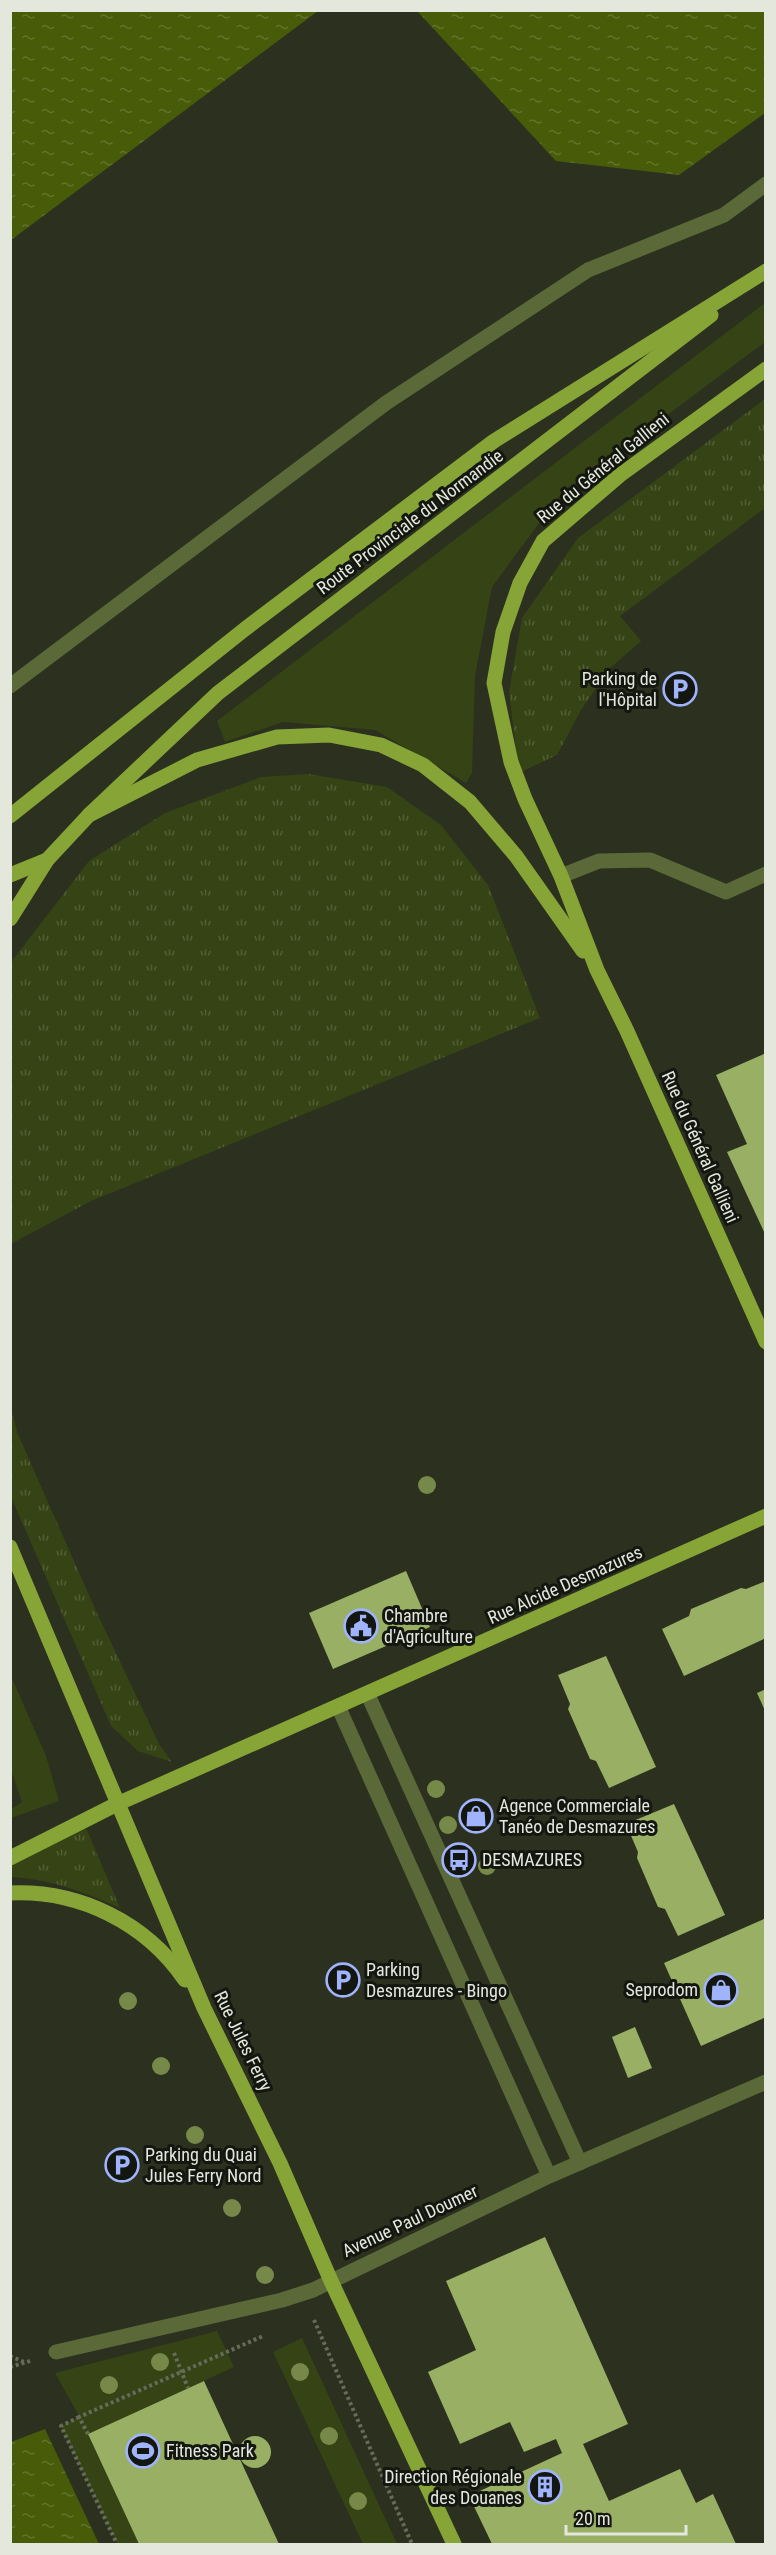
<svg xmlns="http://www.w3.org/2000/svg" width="776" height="2555" font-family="'Roboto Condensed',sans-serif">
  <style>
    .grass { fill: url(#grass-tufts) }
    .garden { fill: #364314 }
    .water { fill: url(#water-ripples) }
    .building { fill: #98af64 }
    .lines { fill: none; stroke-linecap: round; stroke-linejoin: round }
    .path { stroke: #676b5c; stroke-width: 4; stroke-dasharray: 3 3; stroke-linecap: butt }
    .minor { stroke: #5b6939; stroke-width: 15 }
    .major { stroke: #87a437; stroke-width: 15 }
    .tree { fill: #768949 }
    .labels { text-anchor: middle; stroke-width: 6; stroke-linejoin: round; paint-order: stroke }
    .street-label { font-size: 18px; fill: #e3e7dc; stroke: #14170f }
    .poi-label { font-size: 18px; fill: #e3e7dc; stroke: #14170f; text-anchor: start }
  </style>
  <defs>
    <pattern id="grass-tufts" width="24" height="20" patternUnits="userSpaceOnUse" patternTransform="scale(1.5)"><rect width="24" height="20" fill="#364314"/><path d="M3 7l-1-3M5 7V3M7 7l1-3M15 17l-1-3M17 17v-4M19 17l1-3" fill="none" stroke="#535e36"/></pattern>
    <pattern id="water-ripples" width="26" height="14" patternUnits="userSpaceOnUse" patternTransform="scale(1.5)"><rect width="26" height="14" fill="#485b09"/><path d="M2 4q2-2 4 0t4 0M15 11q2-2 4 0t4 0" fill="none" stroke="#62732c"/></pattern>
  </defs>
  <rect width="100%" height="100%" fill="#2b301f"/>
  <g class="grass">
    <path d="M765,399v109l-145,108 21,25 -32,28 -28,41 -24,45 -38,18 -10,-81 13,-74 56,-80z"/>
    <path d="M308,774l79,13 54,38 47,60 52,133 -449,183 -80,43v-282l78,-101 76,-48 96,-36z"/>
    <path d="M10,1403l7,29 79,179 63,133 13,18 -34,-11 -27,-25 -100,-229z"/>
    <path d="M86,1828l34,80c-36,-16 -70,-29 -109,-31l-1,-14z"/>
  </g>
  <g class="garden">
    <path d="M765,303v39l-205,153 -68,92 -17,89 -3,97 -6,10 -91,-53 -92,-8 -58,20 -8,-21z"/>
    <path d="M11,1676l35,80 13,45 -48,17v-9l11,-7 -11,-32z"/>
    <path d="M217,2331l17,36 -146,67 51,110h-22l-56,-118 18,-10 -24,-43z"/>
    <path d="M302,2338l95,206h-34l-90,-192z"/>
  </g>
  <g class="water">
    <path d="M11,10h307v1l-307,229z"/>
    <path d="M417,11h348v102l-86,62 -123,-14z"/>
    <path d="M45,2429l54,115h-88v-102z"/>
  </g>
  <g class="building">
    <path d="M766,1053v183l-39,-84 20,-8 -31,-69z"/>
    <path d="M406,1571l24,56 -97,42 -24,-56z"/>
    <path d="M766,1581v57l-82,38 -22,-47 27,-13 2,-7 50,-21 5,1z"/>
    <path d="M606,1656l50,111 -47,21 -13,-27 -6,-2 -22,-50 2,-5 -12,-29z"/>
    <path d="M766,1689v24l-9,-20z"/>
    <path d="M674,1804l51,111 -47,21 -13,-27 -7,-2 -21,-49 1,-6 -12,-28z"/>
    <path d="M766,1918v99l-65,29 -37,-83z"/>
    <path d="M635,2027l17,41 -24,10 -16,-41z"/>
    <path d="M545,2237l83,187 -45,20 26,57 71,-32 16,34 17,-9 23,50h-244l-23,-48 93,-43 -6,-14 -32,13 -14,-30 -50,22 -32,-72 48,-22 -30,-69z"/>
    <path d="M204,2381l28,61 47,102h-140l-51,-110z"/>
    <circle cx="255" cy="2452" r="16"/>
  </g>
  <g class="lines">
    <g class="path">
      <path d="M314,2320l98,224"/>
      <path d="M174,2353l14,35"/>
      <path d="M10,2356l14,6"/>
      <path d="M10,2367l20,-6"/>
      <path d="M79,2417l-18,9 56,118"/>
      <path d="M88,2434l-9,-17 184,-81"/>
    </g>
    <g class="minor">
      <path d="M10,686l376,-283 202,-133 136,-55 42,-31"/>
      <path d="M561,876l38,-15 51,-1 76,32 40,-18"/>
      <path d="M368,1695l212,468"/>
      <path d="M338,1706l211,470"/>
      <path d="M56,2352l226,-52 31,-10 236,-114 217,-94"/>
    </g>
    <g class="major">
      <path d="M766,369l-146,106 -77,66 -23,42 -17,49 -9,51 17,79 14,37 36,77 36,94 30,61 139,311"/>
      <path d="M89,815l129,-122 493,-378"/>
      <path d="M10,816l235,-187 249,-188 272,-170"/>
      <path d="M10,875l37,-15"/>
      <path d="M10,919l37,-59 42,-45 108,-55 80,-23 52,-2 52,10 42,20 47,37 46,54 67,95"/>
      <path d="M10,1547l194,461 76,155 51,118 123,263"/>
      <path d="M10,1858l107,-54 649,-288"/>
      <path d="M10,1893c70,-3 136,30 175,87"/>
    </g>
  </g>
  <g class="tree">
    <circle cx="427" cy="1485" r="9"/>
    <circle cx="436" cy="1789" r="9"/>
    <circle cx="448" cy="1825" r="9"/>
    <circle cx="487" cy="1866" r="9"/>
    <circle cx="128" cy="2001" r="9"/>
    <circle cx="161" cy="2066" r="9"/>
    <circle cx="195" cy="2135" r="9"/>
    <circle cx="232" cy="2208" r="9"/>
    <circle cx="265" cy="2275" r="9"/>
    <circle cx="160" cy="2362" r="9"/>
    <circle cx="300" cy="2372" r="9"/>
    <circle cx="109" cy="2385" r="9"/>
    <circle cx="329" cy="2436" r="9"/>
    <circle cx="358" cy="2501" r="9"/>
  </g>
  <defs>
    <symbol id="parking-ring" viewBox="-11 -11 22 22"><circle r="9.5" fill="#14170f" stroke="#a0b3fd" stroke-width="1.5"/><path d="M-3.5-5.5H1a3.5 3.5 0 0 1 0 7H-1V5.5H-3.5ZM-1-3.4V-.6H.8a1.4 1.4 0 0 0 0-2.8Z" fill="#a0b3fd"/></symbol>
    <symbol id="civic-ring" viewBox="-11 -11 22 22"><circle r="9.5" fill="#14170f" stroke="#a0b3fd" stroke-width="1.5"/><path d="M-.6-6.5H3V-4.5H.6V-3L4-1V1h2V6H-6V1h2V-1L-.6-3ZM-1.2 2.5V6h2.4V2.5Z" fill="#a0b3fd"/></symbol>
    <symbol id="shop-ring" viewBox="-11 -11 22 22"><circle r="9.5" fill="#14170f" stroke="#a0b3fd" stroke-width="1.5"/><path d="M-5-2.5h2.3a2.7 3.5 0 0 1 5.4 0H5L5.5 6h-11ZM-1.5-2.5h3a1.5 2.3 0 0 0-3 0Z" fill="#a0b3fd"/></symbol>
    <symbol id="bus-ring" viewBox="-11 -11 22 22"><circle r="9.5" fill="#14170f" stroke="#a0b3fd" stroke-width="1.5"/><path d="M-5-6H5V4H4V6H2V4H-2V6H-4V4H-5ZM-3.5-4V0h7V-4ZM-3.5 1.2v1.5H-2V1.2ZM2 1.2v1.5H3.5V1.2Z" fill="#a0b3fd"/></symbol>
    <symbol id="stadium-ring" viewBox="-11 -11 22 22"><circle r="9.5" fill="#14170f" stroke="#a0b3fd" stroke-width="1.5"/><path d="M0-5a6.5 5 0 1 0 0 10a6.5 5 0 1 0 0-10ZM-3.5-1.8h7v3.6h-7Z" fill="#a0b3fd"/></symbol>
    <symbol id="building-ring" viewBox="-11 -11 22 22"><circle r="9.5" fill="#14170f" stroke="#a0b3fd" stroke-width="1.5"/><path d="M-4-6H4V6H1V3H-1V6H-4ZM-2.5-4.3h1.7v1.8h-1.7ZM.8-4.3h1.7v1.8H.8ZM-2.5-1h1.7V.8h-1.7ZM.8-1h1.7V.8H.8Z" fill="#a0b3fd"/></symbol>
  </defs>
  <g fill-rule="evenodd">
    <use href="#parking-ring" x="661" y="670" width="38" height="38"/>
    <use href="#civic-ring" x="342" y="1607" width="38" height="38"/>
    <use href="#shop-ring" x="457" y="1797" width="38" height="38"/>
    <use href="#bus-ring" x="440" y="1841" width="38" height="38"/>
    <use href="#parking-ring" x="324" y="1961" width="38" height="38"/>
    <use href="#shop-ring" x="702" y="1971" width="38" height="38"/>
    <use href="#parking-ring" x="103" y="2146" width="38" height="38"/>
    <use href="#stadium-ring" x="124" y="2432" width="38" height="38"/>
    <use href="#building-ring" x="526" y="2468" width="38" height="38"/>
  </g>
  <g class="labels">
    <g class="street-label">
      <text transform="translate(603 468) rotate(-39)" y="6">Rue du Général Gallieni</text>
      <text transform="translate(410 522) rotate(-37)" y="6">Route Provinciale du Normandie</text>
      <text transform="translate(700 1147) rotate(66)" y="6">Rue du Général Gallieni</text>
      <text transform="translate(565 1585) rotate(-24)" y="6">Rue Alcide Desmazures</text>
      <text transform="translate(243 2041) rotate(64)" y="6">Rue Jules Ferry</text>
      <text transform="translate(410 2221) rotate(-25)" y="6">Avenue Paul Doumer</text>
    </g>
    <g class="poi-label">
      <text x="657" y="685" text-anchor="end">Parking de<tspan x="657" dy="21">l'Hôpital</tspan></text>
      <text x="384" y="1622">Chambre<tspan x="384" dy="21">d'Agriculture</tspan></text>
      <text x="499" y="1812">Agence Commerciale<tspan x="499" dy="21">Tanéo de Desmazures</tspan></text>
      <text x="482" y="1866">DESMAZURES</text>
      <text x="366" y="1976">Parking<tspan x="366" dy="21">Desmazures - Bingo</tspan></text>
      <text x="698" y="1996" text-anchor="end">Seprodom</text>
      <text x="145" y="2161">Parking du Quai<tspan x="145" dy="21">Jules Ferry Nord</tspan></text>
      <text x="166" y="2457">Fitness Park</text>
      <text x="522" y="2483" text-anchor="end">Direction Régionale<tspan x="522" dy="21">des Douanes</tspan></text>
    </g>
  </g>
  <rect width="776" height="2555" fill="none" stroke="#e3e7dc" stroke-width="24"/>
  <path d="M566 2525v9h120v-9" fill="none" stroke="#e3e7dc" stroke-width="3"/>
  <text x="575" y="2525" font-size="18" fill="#e3e7dc" stroke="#14170f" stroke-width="4.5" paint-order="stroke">20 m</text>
</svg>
